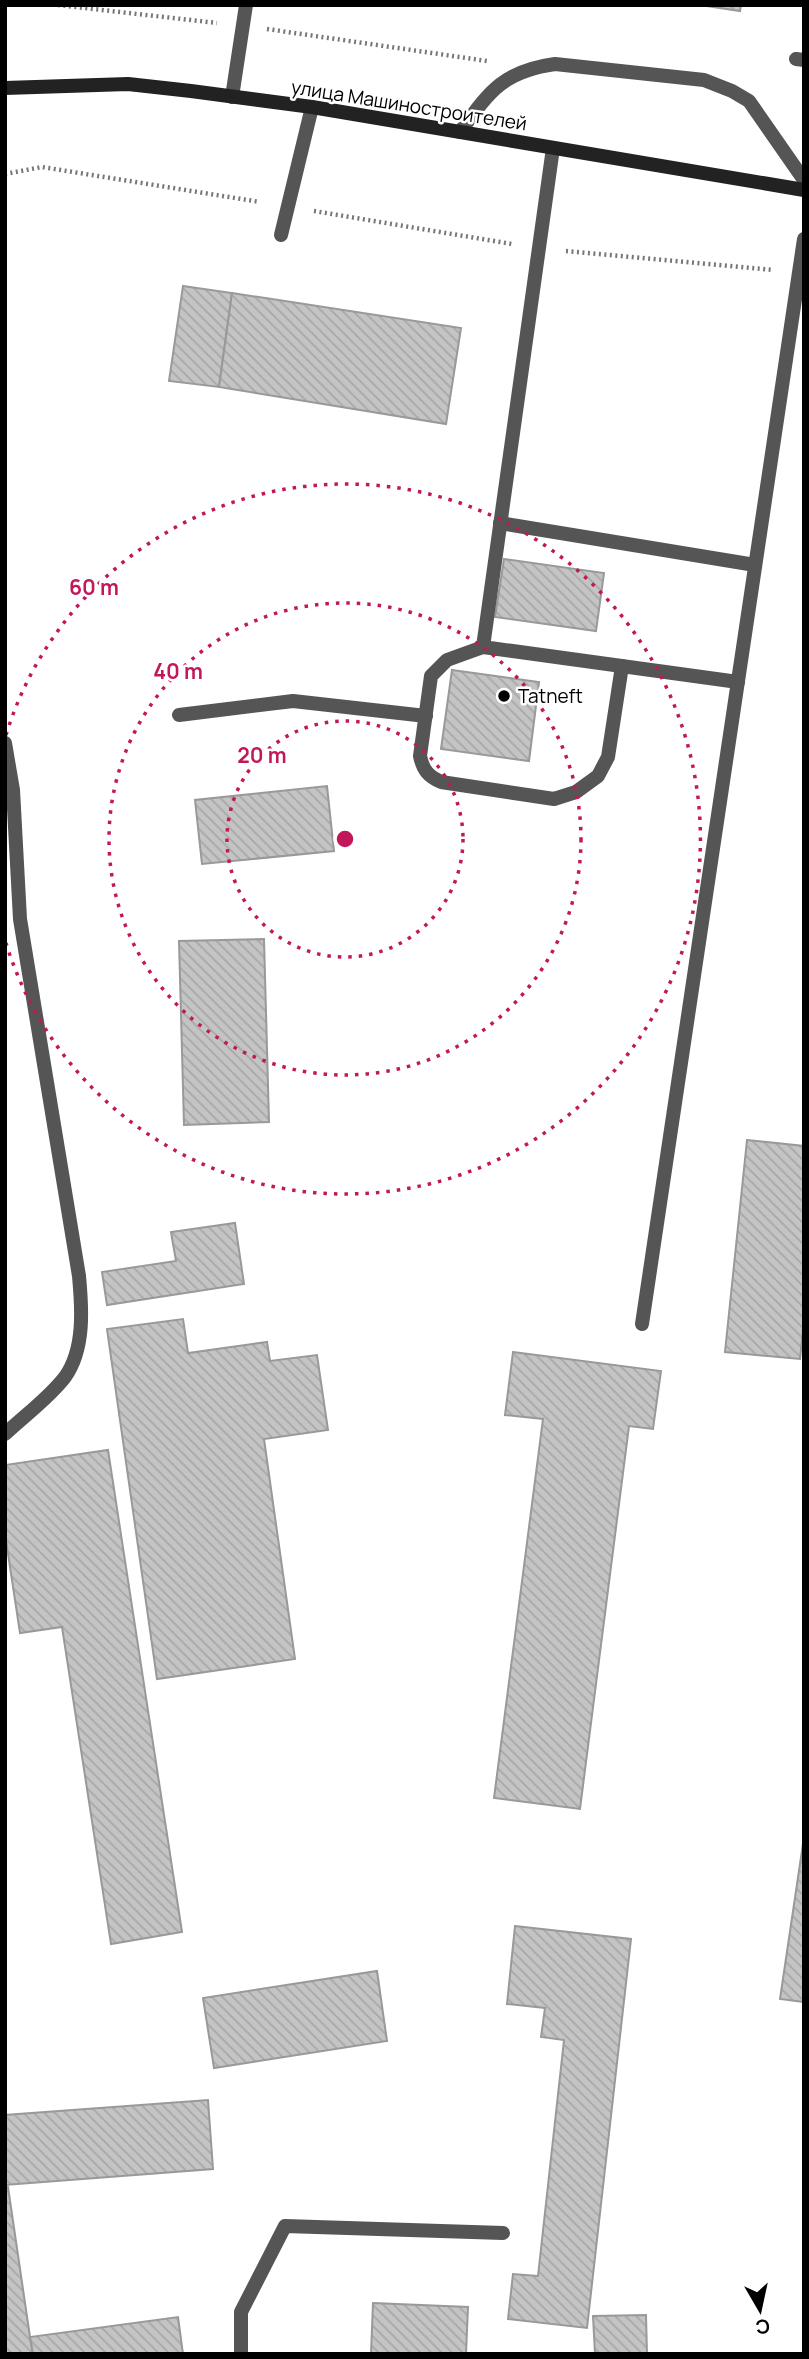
<svg xmlns="http://www.w3.org/2000/svg" width="809" height="2359" font-family="Manrope,sans-serif">
  <style>
    .building { fill: url(#building-back-hatch); stroke: #999; stroke-width: 2 }
    .lines { fill: none; stroke-linecap: round; stroke-linejoin: round }
    .path { stroke: #777; stroke-width: 4.5; stroke-dasharray: 2 3.5; stroke-linecap: butt }
    .service { stroke: #555; stroke-width: 14 }
    .secondary { stroke: #222; stroke-width: 14 }
    .ring { fill: none; stroke: #c2185b; stroke-width: 3.5; stroke-dasharray: 3.5 7 }
    .poi-dot { fill: #000; stroke: #fff; stroke-width: 2.5 }
    .labels { text-anchor: middle; stroke-width: 5; stroke-linejoin: round; paint-order: stroke }
    .street-label { font-size: 19px; fill: #000; stroke: #fff }
    .poi-label { font-size: 19px; fill: #000; stroke: #fff; text-anchor: start }
    .centre { fill: #c2185b; stroke: #fff; stroke-width: 3.5 }
    .ring-label { font-size: 21px; text-anchor: middle; font-weight: bold; fill: #c2185b; stroke: #fff; stroke-width: 5; stroke-linejoin: round; paint-order: stroke }
  </style>
  <defs>
    <pattern id="building-back-hatch" width="6" height="6" patternUnits="userSpaceOnUse" patternTransform="scale(1.75)"><rect width="6" height="6" fill="#c4c4c4"/><path d="M-1 5l2 2M0 0l6 6M5-1l2 2" fill="none" stroke="#a7a7a7"/></pattern>
  </defs>
  <rect width="100%" height="100%" fill="#fff"/>
  <g class="building">
    <path d="M700,5h41l-1,6z"/>
    <path d="M183,286l49,7 -13,94 -50,-6z"/>
    <path d="M232,293l229,35 -15,96 -227,-37z"/>
    <path d="M504,559l100,14 -8,58 -101,-14z"/>
    <path d="M452,670l87,12 -10,79 -88,-12z"/>
    <path d="M327,786l7,65 -132,13 -7,-64z"/>
    <path d="M264,939l5,183 -85,3 -5,-184z"/>
    <path d="M747,1140l57,6v174l-4,39 -75,-7z"/>
    <path d="M235,1223l9,61 -137,21 -5,-33 74,-11 -5,-29z"/>
    <path d="M183,1319l5,34 79,-11 3,19 47,-6 11,75 -64,9 31,220 -138,20 -50,-350z"/>
    <path d="M513,1352l148,19 -8,58 -24,-3 -49,383 -86,-11 49,-379 -38,-4z"/>
    <path d="M108,1450l74,482 -71,12 -49,-317 -42,6 -15,-99v-69z"/>
    <path d="M804,1837v165l-24,-3z"/>
    <path d="M515,1926l116,13 -44,389 -79,-9 5,-45 25,2 26,-236 -23,-3 4,-29 -38,-4z"/>
    <path d="M377,1971l10,70 -173,27 -11,-70z"/>
    <path d="M208,2100l5,69 -208,16v-70z"/>
    <path d="M8,2187l22,150 3,17h-28v-166z"/>
    <path d="M373,2303l95,4 -2,47h-95z"/>
    <path d="M646,2315l1,39h-52l-2,-38z"/>
    <path d="M178,2317l5,37h-150l-3,-17z"/>
  </g>
  <g class="lines">
    <g class="path">
      <path d="M58,5l159,18"/>
      <path d="M267,29l220,32"/>
      <path d="M5,174l37,-7 218,35"/>
      <path d="M314,211l198,33"/>
      <path d="M566,251l207,19"/>
    </g>
    <g class="service">
      <path d="M796,59l8,1"/>
      <path d="M232,97l14,-92"/>
      <path d="M460,132c29,-40 43,-61 95,-68l149,16 28,11 17,10 55,79"/>
      <path d="M553,148l-70,499 255,35"/>
      <path d="M281,235l31,-128"/>
      <path d="M500,523l255,42"/>
      <path d="M483,647l-36,13 -16,16 -11,80c3,14 8,20 21,26l113,17 22,-7 22,-16 10,-19 14,-91"/>
      <path d="M179,715l114,-14 133,15"/>
      <path d="M5,743l8,47 7,129 59,357c3,32 6,73 -14,101 -16,21 -41,39 -60,57"/>
      <path d="M642,1324l162,-1085"/>
      <path d="M241,2354v-42l44,-86 218,7"/>
    </g>
    <path class="secondary" d="M5,88l123,-4 63,7 121,16 492,83"/>
  </g>
  <g class="ring">
    <circle cx="345" cy="839" r="118"/>
    <circle cx="345" cy="839" r="236"/>
    <path d="M6 735A355 355 0 1 1 6 943"/>
  </g>
  <circle class="poi-dot" cx="504" cy="696" r="7"/>
  <g class="labels">
    <g class="street-label">
      <text transform="translate(409 105) rotate(9)" y="7">улица Машиностроителей</text>
    </g>
    <g class="poi-label">
      <text x="518" y="703">Tatneft</text>
    </g>
  </g>
  <circle cx="345" cy="839" r="10" class="centre"/>
  <g class="ring-label">
    <text x="94" y="595">60 m</text>
    <text x="178" y="679">40 m</text>
    <text x="262" y="763">20 m</text>
  </g>
  <rect width="809" height="2359" fill="none" stroke="#000000" stroke-width="14"/>
  <g transform="translate(760 2310) rotate(171)" stroke="#ffffff" stroke-width="5" paint-order="stroke">
  <path d="M0-5L12 26L0 18L-12 26Z" fill="#000000"/>
  <text y="-10" font-size="19" font-weight="bold" text-anchor="middle" fill="#000000">С</text>
  </g>
</svg>
